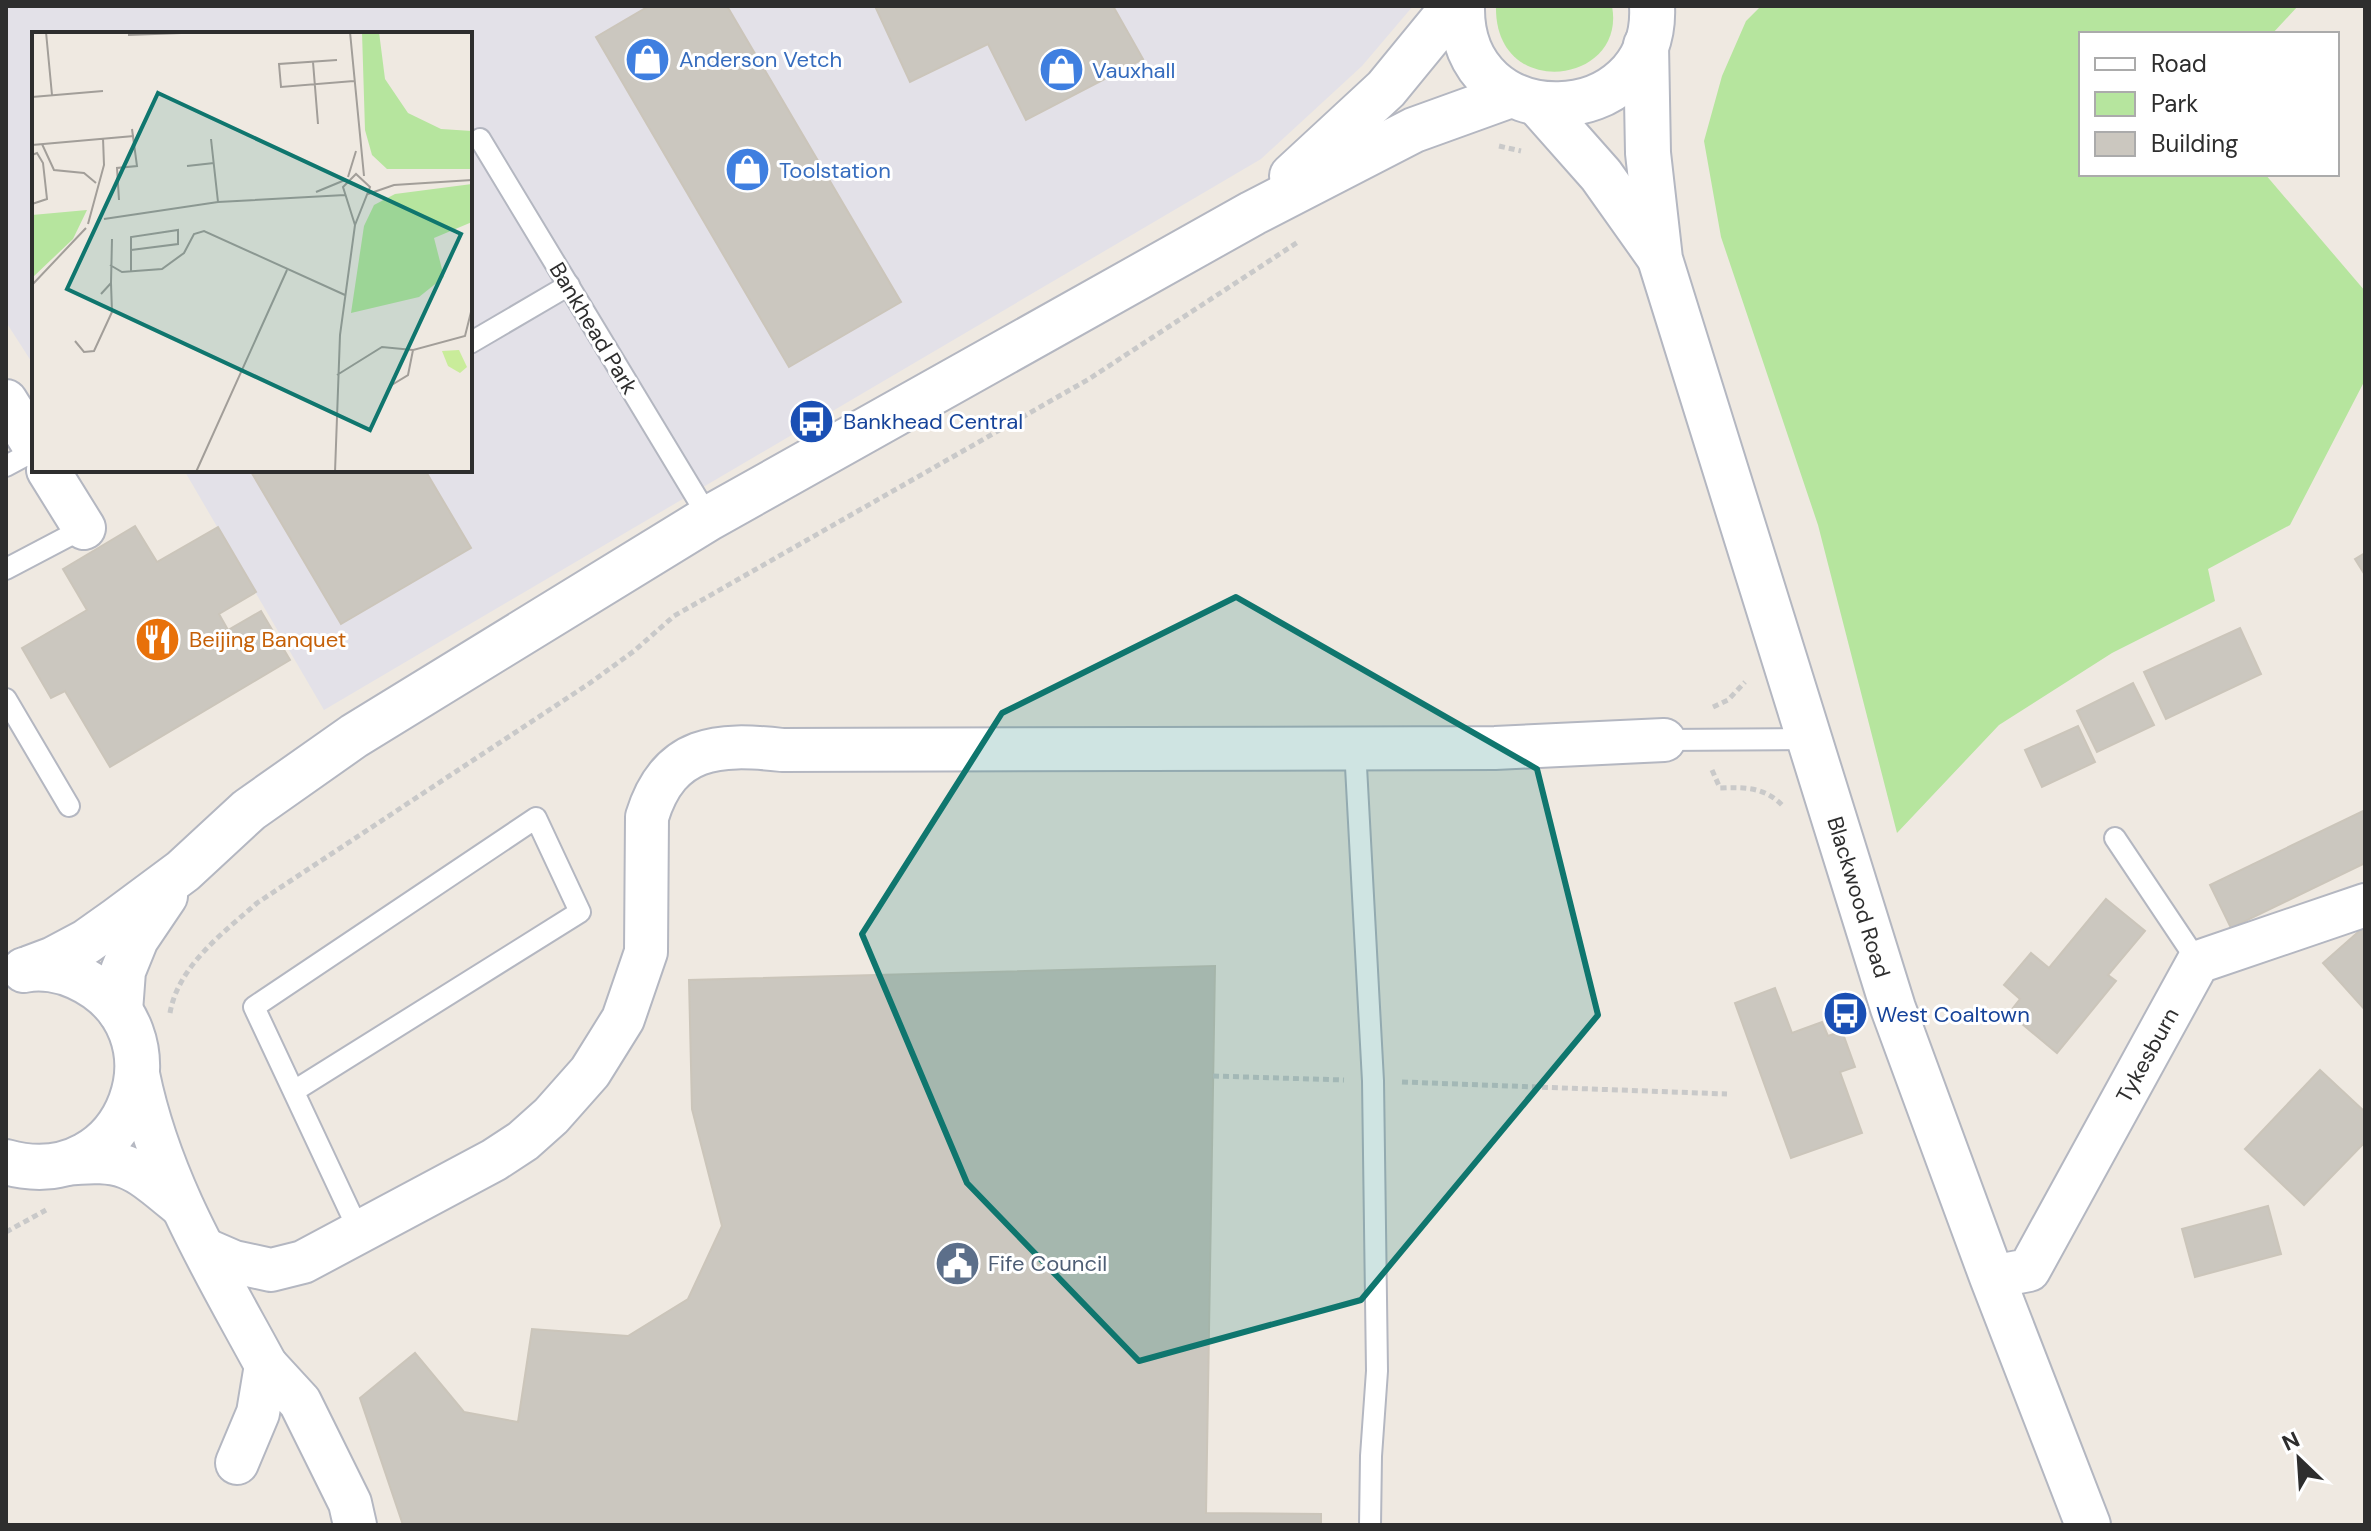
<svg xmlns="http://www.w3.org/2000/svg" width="2371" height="1531" font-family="'DM Sans',sans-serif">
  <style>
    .industrial { fill: #e3e1e8 }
    .green { fill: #b6e59e }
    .building { fill: #cbc7bf; stroke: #cbc5ba; stroke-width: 2 }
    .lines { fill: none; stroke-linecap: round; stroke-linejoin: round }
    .lane-casing { stroke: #b4b7c1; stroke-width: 24 }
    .street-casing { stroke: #b4b7c1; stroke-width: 46 }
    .secondary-casing { stroke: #b4b7c1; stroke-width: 48 }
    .path { stroke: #c9c9c9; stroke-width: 5; stroke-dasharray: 6 4; stroke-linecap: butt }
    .lane { stroke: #fff; stroke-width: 20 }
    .street { stroke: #fff; stroke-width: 42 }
    .secondary { stroke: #fff; stroke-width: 44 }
    .marked { fill: #0f766e; fill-opacity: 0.2; stroke: #0f766e; stroke-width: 6; stroke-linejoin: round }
    .labels { text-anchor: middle; stroke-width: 6; stroke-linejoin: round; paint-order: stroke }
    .shop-label { font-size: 22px; fill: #366cbe; stroke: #fff; text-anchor: start }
    .street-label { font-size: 22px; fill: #2e2e2e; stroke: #fff }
    .transit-label { font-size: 22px; fill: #164399; stroke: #fff; text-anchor: start }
    .food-label { font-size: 22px; fill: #c56008; stroke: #fff; text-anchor: start }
    .service-label { font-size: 22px; fill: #4e5e75; stroke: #fff; text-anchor: start }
    .inset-road { fill: none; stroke: #a29e99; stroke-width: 2 }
    .view { fill: #0f766e; fill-opacity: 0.15; stroke: #0f766e; stroke-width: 4 }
    .inset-edge { fill: none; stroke: #2e2e2e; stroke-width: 4 }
  </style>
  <rect width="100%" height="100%" fill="#efe9e1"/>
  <path class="industrial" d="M6,6h1407l-51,60 -101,93 -937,551 -140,-240h286v-436h-436v326l-3,1 -25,-39z"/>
  <g class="green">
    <path d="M1496,6h116c15,79 -118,96 -116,0z"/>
    <path d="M1761,6h537l-26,28h-191v140h184l100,117v89l-75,145 -82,44 7,32 -103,52 -113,72 -102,108 -79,-308 -97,-288 -17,-96 18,-65 24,-55z"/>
  </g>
  <g class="building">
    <path d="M649,6h78l174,296 -112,65 -193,-330z"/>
    <path d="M875,6h238l30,53 -117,61 -38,-76 -78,38z"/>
    <path d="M250,470h175l46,78 -130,76z"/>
    <path d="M135,526l22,36 61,-35 38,65 -37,22 9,16 33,-19 29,49 -180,107 -45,-76 -14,7 -29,-50 65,-38 -24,-41z"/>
    <path d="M2365,553v22l-10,-16z"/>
    <path d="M2240,628l21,46 -95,45 -22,-47z"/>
    <path d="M2133,683l21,42 -57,27 -20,-41z"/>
    <path d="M2078,726l17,36 -53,25 -17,-37z"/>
    <path d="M2365,810v53l-134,65 -21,-43z"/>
    <path d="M2106,899l39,32 -37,44 8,6 -59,72 -48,-40 11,-14 -16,-14 27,-32 18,15z"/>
    <path d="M2365,926v84l-42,-47z"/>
    <path d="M1215,966l-9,547 115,1v11h-918l-43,-127 55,-45 49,59 54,10 14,-93 96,7 60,-37 34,-73 -30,-117 -3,-129z"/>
    <path d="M1775,988l17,45 30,-11 6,14 14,-5 13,36 -15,5 22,61 -71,25 -56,-155z"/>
    <path d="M2320,1070l45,42v30l-61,63 -59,-56z"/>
    <path d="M2268,1206l13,48 -86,23 -13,-48z"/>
  </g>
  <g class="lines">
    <defs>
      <g id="lane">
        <path d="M480,139l229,379"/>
        <path d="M470,343l99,-58"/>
        <path d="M6,466l28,-15"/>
        <path d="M6,569l78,-41"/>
        <path d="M6,699l63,107"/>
        <path d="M1664,740l147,-1"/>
        <path d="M1355,748l18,333 4,290 -6,85 -1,69"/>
        <path d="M2115,838l83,124"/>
        <path d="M294,1091l286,-179 -44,-94 -282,189 105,224"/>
      </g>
      <g id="street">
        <path d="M6,401l28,45"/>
        <path d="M48,470l36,58"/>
        <path d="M138,1074c22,108 76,195 128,291"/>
        <path d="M64,1164c62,-6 69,2 116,41"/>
        <path d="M204,1249l30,13 37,8 32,-8 191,-102 29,-19 28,-25 39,-44 33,-53 23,-67 1,-135c22,-72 71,-74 135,-67l713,-2 169,-8"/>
        <path d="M1992,1277l37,-7 169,-308 167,-57"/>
        <path d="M237,1463l21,-50 8,-48 34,37 50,101 5,22"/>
      </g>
      <g id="secondary">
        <path d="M1462,6c-3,135 197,127 190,0"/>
        <path d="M1646,45l2,108 12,106 233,749 99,269 96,248"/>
        <path d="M1539,105l62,70 56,79"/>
        <path d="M1292,176l94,-87 68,-83"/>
        <path d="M30,968l24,-9 32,-17 31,-22 66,-49 66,-61 105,-74 355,-218 544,-305 161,-83 97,-35"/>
        <path d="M120,1011l3,-40 13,-32 29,-43"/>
        <path d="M6,1162c125,35 184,-134 71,-185 -15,-7 -36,-11 -53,-7"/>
      </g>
    </defs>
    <use href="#lane" class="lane-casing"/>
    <use href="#street" class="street-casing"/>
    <use href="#secondary" class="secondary-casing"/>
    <g class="path">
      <path d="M1499,146l22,5"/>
      <path d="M1713,707l15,-7 17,-18"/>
      <path d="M1712,770l8,18c26,-1 45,-1 64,19"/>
      <path d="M170,1013c8,-47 53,-80 87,-110l333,-220 44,-32 40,-35 415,-237 209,-137"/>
      <path d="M1213,1076l131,4"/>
      <path d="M1402,1082l325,12"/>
      <path d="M6,1232l40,-22"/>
    </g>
    <use href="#lane" class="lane"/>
    <use href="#street" class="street"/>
    <use href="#secondary" class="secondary"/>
  </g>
  <path class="marked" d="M1236,597l301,172 61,246 -237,285 -222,61 -172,-178 -105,-249 140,-221z"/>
  <defs>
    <symbol id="shop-disc" viewBox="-11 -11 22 22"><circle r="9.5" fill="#3f7fe0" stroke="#fff"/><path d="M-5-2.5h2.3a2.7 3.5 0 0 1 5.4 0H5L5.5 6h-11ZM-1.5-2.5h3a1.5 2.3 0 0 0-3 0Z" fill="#fff"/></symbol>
    <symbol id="bus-disc" viewBox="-11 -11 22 22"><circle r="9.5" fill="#1a4fb4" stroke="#fff"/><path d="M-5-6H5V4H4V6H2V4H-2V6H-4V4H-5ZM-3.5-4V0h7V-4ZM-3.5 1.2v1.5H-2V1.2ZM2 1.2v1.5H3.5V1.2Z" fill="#fff"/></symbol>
    <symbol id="restaurant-disc" viewBox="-11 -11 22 22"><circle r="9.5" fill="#e8710a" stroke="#fff"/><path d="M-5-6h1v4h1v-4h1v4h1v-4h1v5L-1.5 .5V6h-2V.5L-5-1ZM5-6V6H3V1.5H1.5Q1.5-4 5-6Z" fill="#fff"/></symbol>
    <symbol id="civic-disc" viewBox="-11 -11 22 22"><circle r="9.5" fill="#5c6f8a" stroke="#fff"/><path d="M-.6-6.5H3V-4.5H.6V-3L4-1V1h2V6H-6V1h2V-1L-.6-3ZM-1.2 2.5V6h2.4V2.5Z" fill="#fff"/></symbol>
  </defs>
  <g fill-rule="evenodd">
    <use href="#shop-disc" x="622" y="34" width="51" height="51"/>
    <use href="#shop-disc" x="1036" y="44" width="51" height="51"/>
    <use href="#shop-disc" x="722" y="144" width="51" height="51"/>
    <use href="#bus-disc" x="786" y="396" width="51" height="51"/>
    <use href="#restaurant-disc" x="132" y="614" width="51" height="51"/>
    <use href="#bus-disc" x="1820" y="988" width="51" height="51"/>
    <use href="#civic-disc" x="932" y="1238" width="51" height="51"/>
  </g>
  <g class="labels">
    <g class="shop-label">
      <text x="679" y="67">Anderson Vetch</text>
      <text x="1092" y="78">Vauxhall</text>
      <text x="779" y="178">Toolstation</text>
    </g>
    <g class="street-label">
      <text transform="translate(594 328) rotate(59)" y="8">Bankhead Park</text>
      <text transform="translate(1859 897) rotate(73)" y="8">Blackwood Road</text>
      <text transform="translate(2147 1055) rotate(-61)" y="8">Tykesburn</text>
    </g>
    <g class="transit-label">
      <text x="843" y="429">Bankhead Central</text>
      <text x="1876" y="1022">West Coaltown</text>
    </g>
    <g class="food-label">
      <text x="189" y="647">Beijing Banquet</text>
    </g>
    <g class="service-label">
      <text x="988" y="1271">Fife Council</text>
    </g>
  </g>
  <g transform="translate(32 32)">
    <rect width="440" height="440" fill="#efe9e1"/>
    <path d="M330,0h17l6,47 23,34 33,16 31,2v38h-85l-15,-14 -7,-25zM440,152v38l-38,16 10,39 -25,20 -68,16 13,-87 10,-21 21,-11zM55,178l-14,29 -41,39v-63z" fill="#b6e59e"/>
    <path d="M427,318l8,17 -7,6 -12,-7 -6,-15z" fill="#c9ec9a"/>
    <path class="inset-road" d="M14,0l6,63M318,0l14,144M96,3l80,-3M305,28l-58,4 2,23 73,-6M281,30l5,62M0,65l71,-6M179,107l7,63M10,112l12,26 30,3 12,10M0,113l102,-9M0,123l5,-2 6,10 4,36 -15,5M155,134l27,-3M316,145l8,-26M284,160l29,-12M336,162l26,-9 78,-5M87,168l-2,-32 20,-2 -5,-37M72,187l114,-17 127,-7M56,192l16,-59 -1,-27M99,218l47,-6v-14l-47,7v35M78,233l12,7 40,-3 22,-16 10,-19 10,-3 141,64M79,251l1,-44M0,253l54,-57M43,309l9,11 10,-1 18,-39 -1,-29 -10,11M305,343l45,-28 31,3M358,354l18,-11 5,-25 52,-14 7,-28M164,440l91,-202M303,440l5,-137 15,-110 15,-38 -14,-13 -13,13 12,38"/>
    <path class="view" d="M126,61l303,141 -91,196 -303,-141z"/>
    <rect width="440" height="440" class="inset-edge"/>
  </g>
  <rect width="2371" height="1531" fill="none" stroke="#2e2e2e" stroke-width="16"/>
  <rect x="2079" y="32" width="260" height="144" fill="#ffffff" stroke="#ababab" stroke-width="2"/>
  <rect x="2095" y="58" width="40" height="12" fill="#ffffff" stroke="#ababab" stroke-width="2"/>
  <text x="2151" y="72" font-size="24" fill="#2e2e2e">Road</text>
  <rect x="2095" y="92" width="40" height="24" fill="#b6e59e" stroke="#ababab" stroke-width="2"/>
  <text x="2151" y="112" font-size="24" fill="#2e2e2e">Park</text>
  <rect x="2095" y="132" width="40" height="24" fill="#cbc7bf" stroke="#ababab" stroke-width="2"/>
  <text x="2151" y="152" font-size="24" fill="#2e2e2e">Building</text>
  <g transform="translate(2299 1459) rotate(335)" stroke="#ffffff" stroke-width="6" paint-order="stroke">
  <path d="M0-6L14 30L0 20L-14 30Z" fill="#2e2e2e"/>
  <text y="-12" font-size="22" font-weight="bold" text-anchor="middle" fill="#2e2e2e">N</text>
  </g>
</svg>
